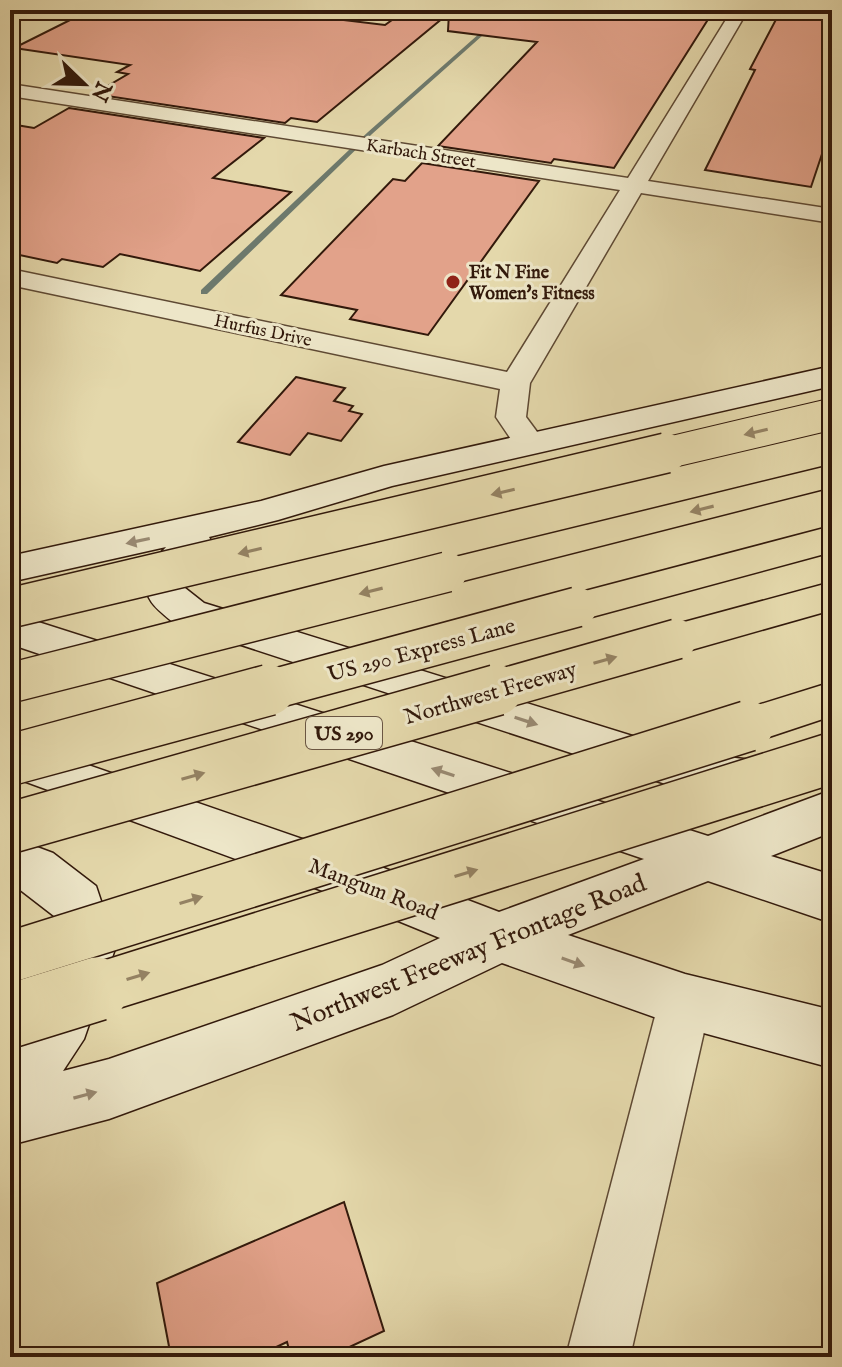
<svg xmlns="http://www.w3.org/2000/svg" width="842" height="1367" font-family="'IM FELL English',serif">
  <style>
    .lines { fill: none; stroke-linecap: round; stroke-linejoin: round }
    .stream { fill: #6d796c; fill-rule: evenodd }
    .building { fill: #e2a28a; stroke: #32190b; stroke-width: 2 }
    .minor-casing { stroke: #5e4933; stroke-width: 3 }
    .secondary-casing { stroke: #32190b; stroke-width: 3 }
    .motorway-casing { stroke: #32190b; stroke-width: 3 }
    .minor { fill: #ede6c8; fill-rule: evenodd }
    .secondary { fill: #ede6c8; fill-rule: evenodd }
    .motorway { fill: #e4d8ab; fill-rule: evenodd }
    .motorway-bridge-far3-casing { stroke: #32190b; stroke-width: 33; stroke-linecap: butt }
    .motorway-bridge-far2-casing { stroke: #32190b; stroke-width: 42; stroke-linecap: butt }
    .motorway-bridge-far1-casing { stroke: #32190b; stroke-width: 53; stroke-linecap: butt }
    .motorway-bridge-casing { stroke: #32190b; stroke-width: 66; stroke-linecap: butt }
    .motorway-bridge-far3 { stroke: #e4d8ab; stroke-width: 31 }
    .motorway-bridge-far2 { stroke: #e4d8ab; stroke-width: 39 }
    .motorway-bridge-far1 { stroke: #e4d8ab; stroke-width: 50 }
    .motorway-bridge { stroke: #e4d8ab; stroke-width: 63 }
    .oneway { fill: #948263 }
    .oneway2 { fill: #998a73 }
    .poi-dot { fill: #8f2418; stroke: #ede6c8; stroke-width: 3 }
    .labels { text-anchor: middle; stroke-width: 6; stroke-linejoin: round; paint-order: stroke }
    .far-street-label { font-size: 18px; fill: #32190b; stroke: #ede6c8 }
    .far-poi-label { font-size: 18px; font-weight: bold; fill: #32190b; stroke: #ede6c8; text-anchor: start }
    .shield { fill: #ede6c8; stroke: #6a5644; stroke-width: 2 }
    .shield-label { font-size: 20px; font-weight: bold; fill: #32190b }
    .street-label { font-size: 22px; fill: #32190b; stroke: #ede6c8 }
    .near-street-label { font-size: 26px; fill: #32190b; stroke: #ede6c8 }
  </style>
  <rect width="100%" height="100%" fill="#e4d8ab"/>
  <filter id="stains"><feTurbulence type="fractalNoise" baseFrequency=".0025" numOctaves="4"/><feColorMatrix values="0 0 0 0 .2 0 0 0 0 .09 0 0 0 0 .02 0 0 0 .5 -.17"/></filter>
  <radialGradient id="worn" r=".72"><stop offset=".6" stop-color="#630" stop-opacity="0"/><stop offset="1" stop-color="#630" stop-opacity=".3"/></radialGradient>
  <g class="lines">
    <path class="stream" d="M506,10h5l-139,124 -165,160h-6v-4l167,-158z"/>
  </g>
  <g class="building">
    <path d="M90,10h170l125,15 21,-15h308l-100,158 -60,-9 -3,4 -113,-17 99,-104 -89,-11 1,-18 -132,109 -26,-4 -6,5 -191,-29 34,-20 -11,-2 13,-7 -116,-17z"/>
    <path d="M781,10h51v114l-21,63 -106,-17 50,-100 -5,-1z"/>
    <path d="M69,108l195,30 -51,40 78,14 -91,79 -80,-17 -17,13 -41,-8 -5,4 -47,-10v-129l24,4z"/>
    <path d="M422,163l117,18 -111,154 -78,-16 7,-9 -76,-15 112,-116 12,2z"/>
    <path d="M296,377l49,11 -11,13 19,5 -4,5 13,3 -21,27 -33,-8 -18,22 -52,-13z"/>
    <path d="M344,1202l40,129 -56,26h-37l-4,-15 -32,15h-84l-14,-74z"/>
  </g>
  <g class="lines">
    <defs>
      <g id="minor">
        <path d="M732,10h16l-100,171 184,28v14l-191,-30 -111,190 -4,34 20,27 -5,7 -11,2 -11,-2 -23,-34 4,-28 -490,-104v-16l497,103 113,-182 -610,-94v-12l618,94z"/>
        <path d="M685,976l18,8 8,17 -81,356h-64l93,-356 8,-17z"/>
      </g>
      <g id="secondary">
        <path d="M832,366v20l-440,100 -114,34 -69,17 5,9 -5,9 -27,22 3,11 19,15 480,149 77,9 17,6 7,14 -7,14 -17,6 -77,-11 -510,-167c-21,-17 -27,-21 -32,-49l24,-27 -156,35v-26l251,-55 123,-35z"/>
        <path d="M10,613l698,223 124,-46v42l-61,24 61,19v48l-124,-42 -140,54 117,39 147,36v58l-147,-40 -183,-65 -109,52 -284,104 -99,26v-99l31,-43 21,-57 -8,-30 -44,-34v-45l43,16 43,33 20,60 -32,93 -21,32 46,-12 273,-94 58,-27 -98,-40 -332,-122v-38l350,121 139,53 145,-53 -634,-215z"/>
      </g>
      <g id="motorway">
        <path d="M832,465v22l-385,98 -14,-3 -6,-10 6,-10 14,-3z"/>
        <path d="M832,526v26l-255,69 -15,-4 -6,-10 6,-10z"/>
        <path d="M832,582v28l-155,44 -15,-4 -6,-11 6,-11z"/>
        <path d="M832,682v34l-84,28 -16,-5 -7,-13 7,-13z"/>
      </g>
    </defs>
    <use href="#minor" class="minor-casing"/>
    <use href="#secondary" class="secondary-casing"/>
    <use href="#motorway" class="motorway-casing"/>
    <use href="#minor" class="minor"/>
    <use href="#secondary" class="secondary"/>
    <use href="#motorway" class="motorway"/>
    <defs>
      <path id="motorway-bridge-far3" d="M658,455l174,-41"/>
      <g id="motorway-bridge-far2">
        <path d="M10,608l656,-155"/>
        <path d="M10,683l437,-111"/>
        <path d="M262,692l315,-85"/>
        <path d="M490,692l187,-53"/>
      </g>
      <g id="motorway-bridge-far1">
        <path d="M10,760l259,-70"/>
        <path d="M10,828l487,-138"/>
        <path d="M10,957l738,-231"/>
        <path d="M90,991l742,-233"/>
      </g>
      <path id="motorway-bridge" d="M10,1016l87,-27"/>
    </defs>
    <use href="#motorway-bridge-far3" class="motorway-bridge-far3-casing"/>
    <use href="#motorway-bridge-far2" class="motorway-bridge-far2-casing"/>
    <use href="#motorway-bridge-far1" class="motorway-bridge-far1-casing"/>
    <use href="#motorway-bridge" class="motorway-bridge-casing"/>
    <use href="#motorway-bridge-far3" class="motorway-bridge-far3"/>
    <use href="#motorway-bridge-far2" class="motorway-bridge-far2"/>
    <use href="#motorway-bridge-far1" class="motorway-bridge-far1"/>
    <use href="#motorway-bridge" class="motorway-bridge"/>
  </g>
  <defs><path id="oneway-solid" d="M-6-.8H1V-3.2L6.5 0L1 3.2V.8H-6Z" transform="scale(2)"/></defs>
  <g class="oneway">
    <use href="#oneway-solid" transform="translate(756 432) rotate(167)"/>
    <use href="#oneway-solid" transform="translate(503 492) rotate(167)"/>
    <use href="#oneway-solid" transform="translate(702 509) rotate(166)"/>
    <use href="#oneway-solid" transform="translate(250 551) rotate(167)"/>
    <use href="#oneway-solid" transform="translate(371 591) rotate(166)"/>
    <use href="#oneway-solid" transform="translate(605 660) rotate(-16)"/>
    <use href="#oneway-solid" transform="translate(193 776) rotate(-16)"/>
    <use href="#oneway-solid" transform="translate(466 873) rotate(-17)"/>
    <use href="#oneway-solid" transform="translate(191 900) rotate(-17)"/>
    <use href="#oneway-solid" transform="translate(138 976) rotate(-17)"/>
  </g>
  <g class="oneway2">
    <use href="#oneway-solid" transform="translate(138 541) rotate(168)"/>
    <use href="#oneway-solid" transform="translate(526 721) rotate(18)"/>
    <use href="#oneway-solid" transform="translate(443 772) rotate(-162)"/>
    <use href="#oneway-solid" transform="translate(573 962) rotate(19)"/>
    <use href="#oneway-solid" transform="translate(85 1095) rotate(-15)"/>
  </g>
  <circle class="poi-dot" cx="453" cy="282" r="8"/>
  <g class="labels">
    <g class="far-street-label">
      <text transform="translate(421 153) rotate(9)" y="6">Karbach Street</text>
      <text transform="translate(263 330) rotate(12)" y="6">Hurfus Drive</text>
    </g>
    <g class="far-poi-label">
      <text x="469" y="278">Fit N Fine<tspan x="469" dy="21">Women's Fitness</tspan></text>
    </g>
    <rect class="shield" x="306" y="717" width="76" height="32" rx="6"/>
    <g class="shield-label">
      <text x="344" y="740">US 290</text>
    </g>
    <g class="street-label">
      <text transform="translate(421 649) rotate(-15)" y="8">US 290 Express Lane</text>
      <text transform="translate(490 692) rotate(-16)" y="8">Northwest Freeway</text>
      <text transform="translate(374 888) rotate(21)" y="8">Mangum Road</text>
    </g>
    <g class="near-street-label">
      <text transform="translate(468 952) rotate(-22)" y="9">Northwest Freeway Frontage Road</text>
    </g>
  </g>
  <rect width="842" height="1367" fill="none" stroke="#e4d8ab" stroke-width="40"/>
  <rect x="12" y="12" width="818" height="1343" fill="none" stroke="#32190b" stroke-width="4"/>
  <rect x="20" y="20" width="802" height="1327" fill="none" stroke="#32190b" stroke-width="2"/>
  <g transform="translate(84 84) rotate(113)" stroke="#ede6c8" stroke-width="6" paint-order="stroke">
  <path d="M0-6L14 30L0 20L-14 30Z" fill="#32190b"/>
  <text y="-12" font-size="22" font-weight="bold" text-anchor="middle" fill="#32190b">N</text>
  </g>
  <rect width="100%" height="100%" filter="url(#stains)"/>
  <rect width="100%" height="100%" fill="url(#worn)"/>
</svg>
